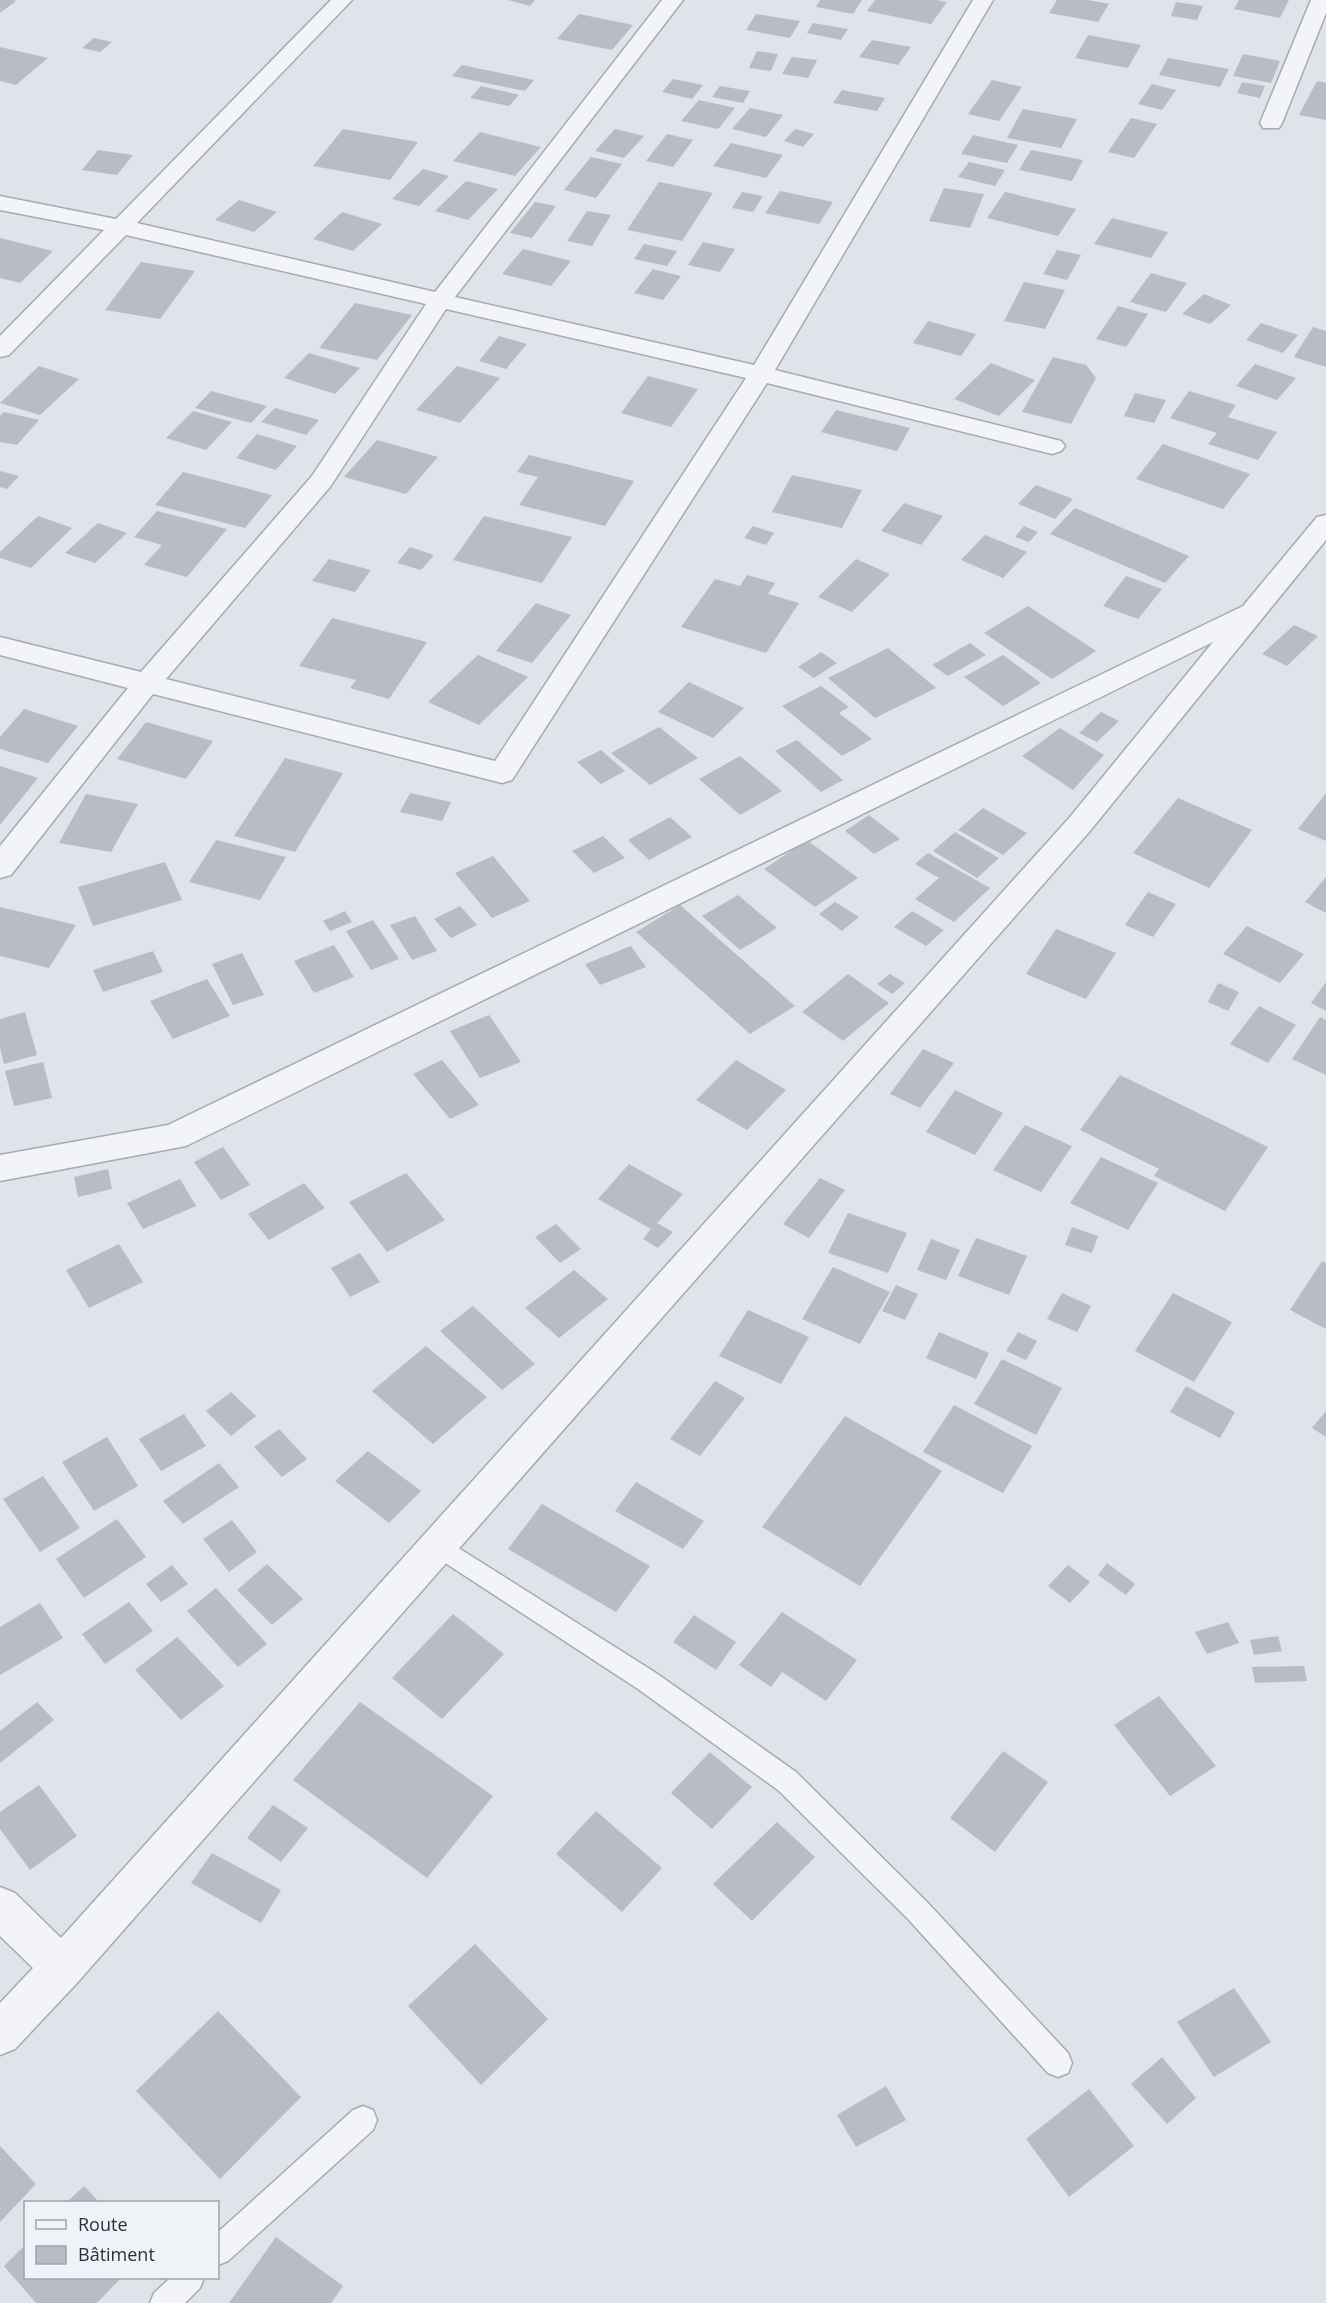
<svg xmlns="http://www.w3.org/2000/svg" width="1326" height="2303" font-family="'Open Sans',sans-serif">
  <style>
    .building { fill: #b7bcc6 }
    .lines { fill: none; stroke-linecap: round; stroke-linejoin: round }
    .service-casing { stroke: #a5aab3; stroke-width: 3 }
    .minor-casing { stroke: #a5aab3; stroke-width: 3 }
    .service { fill: #f2f4f7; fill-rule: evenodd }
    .minor { fill: #f2f4f7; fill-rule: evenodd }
  </style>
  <rect width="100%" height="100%" fill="#e0e3e9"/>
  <g class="building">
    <path d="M0,0h13l3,1 -16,12z"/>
    <path d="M508,0h27l-5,6z"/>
    <path d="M820,0h42l-9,14 -37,-7z"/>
    <path d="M875,0h61l11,2 -16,22 -64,-13z"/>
    <path d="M1057,0h31l21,4 -11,18 -49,-9z"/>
    <path d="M1239,0h50l-9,18 -46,-9z"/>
    <path d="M1176,2l27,4 -6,14 -26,-4z"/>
    <path d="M579,14l54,11 -21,25 -55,-11z"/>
    <path d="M756,14l44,7 -10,17 -44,-8z"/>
    <path d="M813,23l35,6 -7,11 -34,-7z"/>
    <path d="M1088,35l53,10 -13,23 -53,-10z"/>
    <path d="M94,38l18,4 -12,10 -18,-4z"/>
    <path d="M872,40l39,7 -13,18 -39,-8z"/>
    <path d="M0,47l48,11 -32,27 -16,-4z"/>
    <path d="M757,51l21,3 -7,17 -22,-3z"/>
    <path d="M1243,54l37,7 -9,22 -38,-7z"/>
    <path d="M792,57l25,3 -9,18 -26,-4z"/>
    <path d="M1168,58l61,11 -9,18 -61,-12z"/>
    <path d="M462,65l72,15 -9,11 -73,-15z"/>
    <path d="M673,79l30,6 -11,14 -30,-7z"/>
    <path d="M992,80l30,7 -23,34 -31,-7z"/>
    <path d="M1317,81l9,2v37l-27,-5z"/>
    <path d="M1242,82l23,4 -5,12 -23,-5z"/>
    <path d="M1152,84l24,6 -14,20 -24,-6z"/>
    <path d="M481,86l38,9 -10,11 -39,-8z"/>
    <path d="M720,86l30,5 -7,12 -31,-6z"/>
    <path d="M842,90l43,8 -8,13 -44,-8z"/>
    <path d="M699,100l36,8 -17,21 -37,-8z"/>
    <path d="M750,108l33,7 -17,22 -34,-8z"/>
    <path d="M1023,109l54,10 -16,29 -54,-10z"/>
    <path d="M1131,118l26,6 -23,34 -26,-6z"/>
    <path d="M343,129l75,13 -28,38 -77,-14z"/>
    <path d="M615,129l29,7 -20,22 -29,-7z"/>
    <path d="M795,129l19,5 -11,13 -19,-6z"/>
    <path d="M480,132l61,15 -26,29 -62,-15z"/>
    <path d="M667,134l26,6 -20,27 -27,-6z"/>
    <path d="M973,135l45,10 -11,18 -46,-9z"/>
    <path d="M731,143l52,12 -17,23 -53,-12z"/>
    <path d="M98,150l35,5 -16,20 -35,-5z"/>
    <path d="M1031,150l52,10 -11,21 -53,-11z"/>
    <path d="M591,157l31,7 -26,34 -32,-8z"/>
    <path d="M969,162l36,8 -10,16 -37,-9z"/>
    <path d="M423,169l26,7 -30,30 -27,-7z"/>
    <path d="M466,181l32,8 -30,31 -33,-9z"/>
    <path d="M659,182l54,11 -31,48 -55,-11z"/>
    <path d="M944,188l40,6 -14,34 -41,-7z"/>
    <path d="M780,191l53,11 -14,22 -54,-11z"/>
    <path d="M742,192l21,4 -10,16 -21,-4z"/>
    <path d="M1005,192l71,17 -18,27 -71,-18z"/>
    <path d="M239,200l38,12 -23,20 -39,-12z"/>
    <path d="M535,202l21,4 -24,32 -22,-5z"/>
    <path d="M587,211l24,4 -19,31 -25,-5z"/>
    <path d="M342,212l40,12 -29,27 -40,-12z"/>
    <path d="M1112,218l56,14 -17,26 -57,-14z"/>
    <path d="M0,238l53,13 -33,32 -20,-5z"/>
    <path d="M703,242l32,7 -15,23 -32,-7z"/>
    <path d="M644,244l33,7 -10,15 -33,-7z"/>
    <path d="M523,249l48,12 -20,25 -49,-12z"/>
    <path d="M1057,250l24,5 -14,25 -24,-6z"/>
    <path d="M141,262l54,9 -35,48 -55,-9z"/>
    <path d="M653,269l28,7 -18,24 -29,-7z"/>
    <path d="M1151,273l36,10 -21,29 -36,-10z"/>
    <path d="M1024,282l41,8 -20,39 -41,-8z"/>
    <path d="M1204,294l27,11 -21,19 -28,-10z"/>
    <path d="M355,303l57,12 -35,45 -58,-12z"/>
    <path d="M1118,306l30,8 -22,33 -30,-8z"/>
    <path d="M928,321l48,13 -15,22 -48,-13z"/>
    <path d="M1261,323l37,12 -15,18 -37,-13z"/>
    <path d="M1313,327l13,4v36l-32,-10z"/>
    <path d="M499,336l28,8 -21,25 -27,-8z"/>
    <path d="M309,353l51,15 -25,26 -51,-16z"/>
    <path d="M1053,357l33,8 10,13 -25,46 -49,-12z"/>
    <path d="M991,363l44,17 -36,36 -45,-17z"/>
    <path d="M1255,364l41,14 -19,22 -41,-14z"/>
    <path d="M39,366l40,13 -39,36 -40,-12z"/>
    <path d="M457,366l43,12 -40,45 -44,-13z"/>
    <path d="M648,376l50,13 -27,38 -50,-14z"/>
    <path d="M211,391l56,15 -16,17 -56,-15z"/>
    <path d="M1189,391l47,14 -8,12 49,15 -19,28 -50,-16 9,-11 -47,-15z"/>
    <path d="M1135,393l31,7 -12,23 -30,-7z"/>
    <path d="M275,408l44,12 -13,15 -45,-13z"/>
    <path d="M836,410l74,18 -13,23 -76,-19z"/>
    <path d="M193,411l39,11 -26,28 -40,-12z"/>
    <path d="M4,412l35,8 -22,25 -17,-3v-26z"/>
    <path d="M257,434l40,12 -21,24 -40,-12z"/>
    <path d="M377,440l61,17 -32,37 -62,-17z"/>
    <path d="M1163,444l87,30 -27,35 -87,-30z"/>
    <path d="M529,455l105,26 -29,45 -86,-21 19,-28 -21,-5z"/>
    <path d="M0,471l19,5 -12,13 -7,-2z"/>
    <path d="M183,472l89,23 -27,33 -90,-23z"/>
    <path d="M792,475l70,15 -20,38 -70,-16z"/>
    <path d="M1036,485l37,14 -18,20 -37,-15z"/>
    <path d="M904,503l39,13 -22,29 -40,-14z"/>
    <path d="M1075,508l114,48 -24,27 -115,-49z"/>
    <path d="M157,511l70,18 -40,48 -43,-12 18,-20 -28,-8z"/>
    <path d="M38,516l34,12 -41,40 -31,-10v-6z"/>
    <path d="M484,516l88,21 -30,46 -89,-23z"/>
    <path d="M98,523l29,10 -32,30 -30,-10z"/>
    <path d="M753,526l21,7 -8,12 -22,-7z"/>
    <path d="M1024,526l14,6 -9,10 -14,-5z"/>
    <path d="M985,535l42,17 -24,26 -42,-18z"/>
    <path d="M410,547l24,8 -13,15 -24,-7z"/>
    <path d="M329,559l42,11 -16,22 -43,-11z"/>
    <path d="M856,559l34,15 -38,38 -34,-15z"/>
    <path d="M747,575l28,8 -7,11 31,9 -33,50 -85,-26 34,-48 25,7z"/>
    <path d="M1126,576l36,13 -24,30 -35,-13z"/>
    <path d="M536,603l35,12 -39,48 -36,-12z"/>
    <path d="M1028,606l68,45 -44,28 -68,-46z"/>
    <path d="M332,618l95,24 -38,57 -39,-11 6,-8 -57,-14z"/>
    <path d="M1294,625l24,11 -31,30 -25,-12z"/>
    <path d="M970,643l16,12 -38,21 -16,-11z"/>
    <path d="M888,648l48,40 -61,30 -47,-40z"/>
    <path d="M821,652l16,11 -23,15 -16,-11z"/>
    <path d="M478,655l50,22 -49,48 -51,-23z"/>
    <path d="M1003,655l38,28 -38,23 -39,-29z"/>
    <path d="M689,682l55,26 -31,30 -55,-26z"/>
    <path d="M821,686l28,21 -10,6 33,26 -30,17 -60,-50z"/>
    <path d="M24,709l54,17 -30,37 -48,-14v-12z"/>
    <path d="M1101,712l18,9 -22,21 -18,-9z"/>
    <path d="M146,722l67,19 -27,38 -69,-20z"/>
    <path d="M659,727l39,31 -48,27 -39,-32z"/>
    <path d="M1060,728l44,27 -31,35 -51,-34z"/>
    <path d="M797,740l46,40 -22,12 -46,-41z"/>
    <path d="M601,750l24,21 -24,13 -24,-22z"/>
    <path d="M740,756l42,35 -42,24 -41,-36z"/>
    <path d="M285,758l58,15 -48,79 -61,-16z"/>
    <path d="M0,766l38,12 -38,47z"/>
    <path d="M410,793l41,9 -9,19 -42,-9z"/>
    <path d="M1326,793v48l-28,-12z"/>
    <path d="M86,794l52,10 -27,48 -52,-9z"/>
    <path d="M1178,798l74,32 -43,58 -76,-35z"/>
    <path d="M983,808l44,25 -24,22 -45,-25z"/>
    <path d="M869,815l31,24 -26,15 -29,-23z"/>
    <path d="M670,817l22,20 -43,23 -21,-20z"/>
    <path d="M955,832l44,26 -22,20 -44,-27z"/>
    <path d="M603,836l22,22 -31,15 -22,-22z"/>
    <path d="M216,840l70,17 -26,43 -71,-18z"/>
    <path d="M807,840l51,38 -43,29 -51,-38z"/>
    <path d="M928,853l62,35 -36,34 -39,-23 24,-21 -24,-14z"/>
    <path d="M493,856l37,45 -38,17 -37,-45z"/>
    <path d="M165,862l17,38 -89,26 -15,-39z"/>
    <path d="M1326,877v36l-21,-11z"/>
    <path d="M1148,892l28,12 -23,33 -28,-12z"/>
    <path d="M738,895l39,33 -37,22 -38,-34z"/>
    <path d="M835,902l24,15 -17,14 -23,-17z"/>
    <path d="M680,905l115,101 -45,28 -114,-102z"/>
    <path d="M460,906l17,19 -26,13 -17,-19z"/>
    <path d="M0,907l76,18 -27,43 -49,-12z"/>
    <path d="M345,911l7,11 -22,9 -7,-10z"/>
    <path d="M912,911l32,19 -18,16 -32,-19z"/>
    <path d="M415,916l22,35 -25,9 -22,-35z"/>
    <path d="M373,920l26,39 -28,11 -25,-39z"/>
    <path d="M1247,926l57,28 -24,29 -57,-29z"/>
    <path d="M1056,929l60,24 -30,46 -60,-25z"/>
    <path d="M334,945l20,32 -40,16 -20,-32z"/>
    <path d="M631,946l15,21 -46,18 -15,-21z"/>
    <path d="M153,951l10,21 -60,20 -10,-22z"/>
    <path d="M242,953l22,42 -31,10 -21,-41z"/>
    <path d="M848,974l41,29 -46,38 -41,-29z"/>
    <path d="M890,974l15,9 -13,11 -15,-10z"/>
    <path d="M207,979l23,37 -57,23 -23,-38z"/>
    <path d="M1326,982v29l-15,-8z"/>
    <path d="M1218,983l21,9 -11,19 -20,-9z"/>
    <path d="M1259,1006l37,19 -28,38 -38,-19z"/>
    <path d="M25,1012l12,43 -33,9 -4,-16v-29z"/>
    <path d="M489,1015l32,47 -41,16 -30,-47z"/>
    <path d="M1320,1017l6,3v55l-34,-16z"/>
    <path d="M923,1049l31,14 -34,45 -30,-14z"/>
    <path d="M442,1060l37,45 -29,14 -37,-45z"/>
    <path d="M736,1060l50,30 -39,40 -51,-30z"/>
    <path d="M43,1062l9,36 -38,8 -9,-35z"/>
    <path d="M1120,1075l148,72 -43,64 -71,-35 5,-7 -79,-39z"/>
    <path d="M955,1090l48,23 -28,42 -49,-23z"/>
    <path d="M1025,1125l47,21 -31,46 -48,-22z"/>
    <path d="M223,1147l27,38 -29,15 -27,-38z"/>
    <path d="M1101,1157l57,26 -30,47 -58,-27z"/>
    <path d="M629,1164l54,30 -26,29 16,9 -15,16 -15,-9 8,-10 -53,-30z"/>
    <path d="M108,1169l4,20 -34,8 -4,-20z"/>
    <path d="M406,1173l39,47 -58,32 -38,-50z"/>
    <path d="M820,1178l25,12 -36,48 -26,-14z"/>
    <path d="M180,1179l16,27 -53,23 -16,-26z"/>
    <path d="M304,1183l21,25 -56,32 -21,-26z"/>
    <path d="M848,1213l59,20 -19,40 -60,-20z"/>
    <path d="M556,1224l25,25 -21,14 -25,-26z"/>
    <path d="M1072,1227l26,9 -6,17 -27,-8z"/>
    <path d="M976,1238l51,18 -18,39 -51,-19z"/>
    <path d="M931,1239l29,11 -14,30 -29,-10z"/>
    <path d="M119,1244l24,38 -54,26 -23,-38z"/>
    <path d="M360,1253l20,29 -30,15 -19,-29z"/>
    <path d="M1322,1261l4,2v66l-36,-19z"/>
    <path d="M833,1267l57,25 -30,52 -58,-25z"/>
    <path d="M574,1270l34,29 -49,39 -34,-30z"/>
    <path d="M896,1285l22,9 -13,26 -23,-9z"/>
    <path d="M1062,1293l29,13 -14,26 -30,-13z"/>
    <path d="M1173,1293l59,29 -38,60 -59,-31z"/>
    <path d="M473,1306l62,58 -33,26 -62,-59z"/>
    <path d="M748,1310l61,27 -28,47 -62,-28z"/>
    <path d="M939,1332l50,21 -13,26 -50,-21z"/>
    <path d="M1018,1332l19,9 -11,19 -20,-9z"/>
    <path d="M426,1346l61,51 -54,47 -61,-53z"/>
    <path d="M1002,1359l60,29 -26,47 -62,-31z"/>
    <path d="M715,1381l30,17 -45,58 -30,-17z"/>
    <path d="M1186,1386l49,26 -15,26 -50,-26z"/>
    <path d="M231,1392l25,24 -25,20 -25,-25z"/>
    <path d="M954,1405l78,41 -29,47 -80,-41z"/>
    <path d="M1326,1411v26l-14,-9z"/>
    <path d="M184,1414l22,32 -45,25 -22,-32z"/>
    <path d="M845,1416l97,55 -82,115 -98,-59z"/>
    <path d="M279,1429l28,30 -25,18 -28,-30z"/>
    <path d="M107,1437l31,49 -44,25 -32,-49z"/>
    <path d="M368,1451l53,40 -32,32 -54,-42z"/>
    <path d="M219,1463l20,24 -56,37 -20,-23z"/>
    <path d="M43,1476l37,52 -40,24 -37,-53z"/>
    <path d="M636,1482l68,39 -21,28 -68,-38z"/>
    <path d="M542,1504l108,62 -34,46 -108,-63z"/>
    <path d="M117,1519l29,38 -62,41 -28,-39z"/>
    <path d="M232,1520l25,32 -28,20 -26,-33z"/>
    <path d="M1107,1563l28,21 -9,11 -28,-20z"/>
    <path d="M267,1564l36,35 -31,26 -35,-35z"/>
    <path d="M172,1565l16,19 -27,18 -15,-18z"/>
    <path d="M1068,1565l22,17 -20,21 -22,-17z"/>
    <path d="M216,1588l51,56 -29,23 -51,-56z"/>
    <path d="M129,1602l24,29 -48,33 -23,-30z"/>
    <path d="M40,1603l23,35 -63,37v-48z"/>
    <path d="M782,1612l75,48 -31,41 -44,-29 -11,15 -32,-22z"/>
    <path d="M453,1614l51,40 -62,65 -50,-41z"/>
    <path d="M694,1615l42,27 -20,28 -43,-28z"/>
    <path d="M1228,1622l11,21 -32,11 -12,-22z"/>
    <path d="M1278,1636l4,15 -28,4 -4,-15z"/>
    <path d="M177,1637l47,49 -43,34 -46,-50z"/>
    <path d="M1304,1666l3,15 -52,2 -3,-16z"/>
    <path d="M1159,1696l57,70 -46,30 -56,-71z"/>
    <path d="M37,1702l17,18 -54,43v-32z"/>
    <path d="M360,1702l133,94 -66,82 -134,-98z"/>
    <path d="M1003,1751l45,31 -53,70 -45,-34z"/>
    <path d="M710,1752l42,35 -40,42 -41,-36z"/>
    <path d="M39,1785l38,51 -47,34 -30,-41v-17z"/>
    <path d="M273,1805l35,23 -27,34 -34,-24z"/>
    <path d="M596,1811l66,57 -40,44 -66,-58z"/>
    <path d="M777,1822l38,35 -63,64 -39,-37z"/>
    <path d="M212,1853l69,37 -20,33 -70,-40z"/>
    <path d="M475,1944l73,75 -67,66 -73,-79z"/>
    <path d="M1234,1988l37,54 -57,35 -37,-55z"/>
    <path d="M218,2011l83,86 -81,82 -84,-88z"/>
    <path d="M1162,2057l34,41 -29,26 -36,-40z"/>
    <path d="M886,2086l20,34 -50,27 -19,-32z"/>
    <path d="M1089,2089l45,57 -65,51 -43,-58z"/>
    <path d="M0,2146l36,38 -36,38z"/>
    <path d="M84,2186l15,16h-32z"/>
    <path d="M276,2237l67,49 -12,17h-102z"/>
    <path d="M26,2244v34h95l-24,25h-61l-32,-37z"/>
  </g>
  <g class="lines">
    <defs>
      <g id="service">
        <path d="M438,1535l218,138 140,99 130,129 142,152 4,10 -4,10 -10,4 -10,-4 -140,-154 -130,-129 -140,-101 -208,-136 -4,-7 4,-7z"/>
        <path d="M363,2106l10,4 4,10 -4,10 -145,131 -10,4v-33l135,-122z"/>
        <path d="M170,2278h34l-4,10 -15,15h-35l4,-10z"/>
      </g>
      <g id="minor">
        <path d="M331,0h21l-215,223 298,69 227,-292h21l-228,297 299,68 219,-365h20l-218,370 286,71 4,5 -4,5 -9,3 -285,-71 -255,397 -10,3 -349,-89 -142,181 -11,3v-32l128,-158 -128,-33v-18l141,35 171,-196 114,-172 -300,-69 -117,120 -9,2v-21l104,-106 -104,-20v-14l116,23zM446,309l300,69 -251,383 -329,-82 164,-192z"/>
        <path d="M1311,0h15v13l-44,110 -3,5h-16l-3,-5z"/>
        <path d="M1326,515v25l-236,291 -1013,1152 -62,66 -15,6v-52l33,-35 -33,-32v-49l15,6 46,45 1009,-1121 143,-175 -1027,504 -186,35v-26l168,-30 1075,-519 74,-89z"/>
      </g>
    </defs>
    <use href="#service" class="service-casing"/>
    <use href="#minor" class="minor-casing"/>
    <use href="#service" class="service"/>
    <use href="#minor" class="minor"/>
  </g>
  <rect x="24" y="2201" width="195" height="78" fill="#eff2f6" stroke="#a0a4ad" stroke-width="1.5"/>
  <rect x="36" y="2220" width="30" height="9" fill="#f2f4f7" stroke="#a0a4ad" stroke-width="1.5"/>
  <text x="78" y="2231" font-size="18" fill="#293040">Route</text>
  <rect x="36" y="2246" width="30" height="18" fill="#b7bcc6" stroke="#a0a4ad" stroke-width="1.5"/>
  <text x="78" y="2261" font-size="18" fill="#293040">Bâtiment</text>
</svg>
